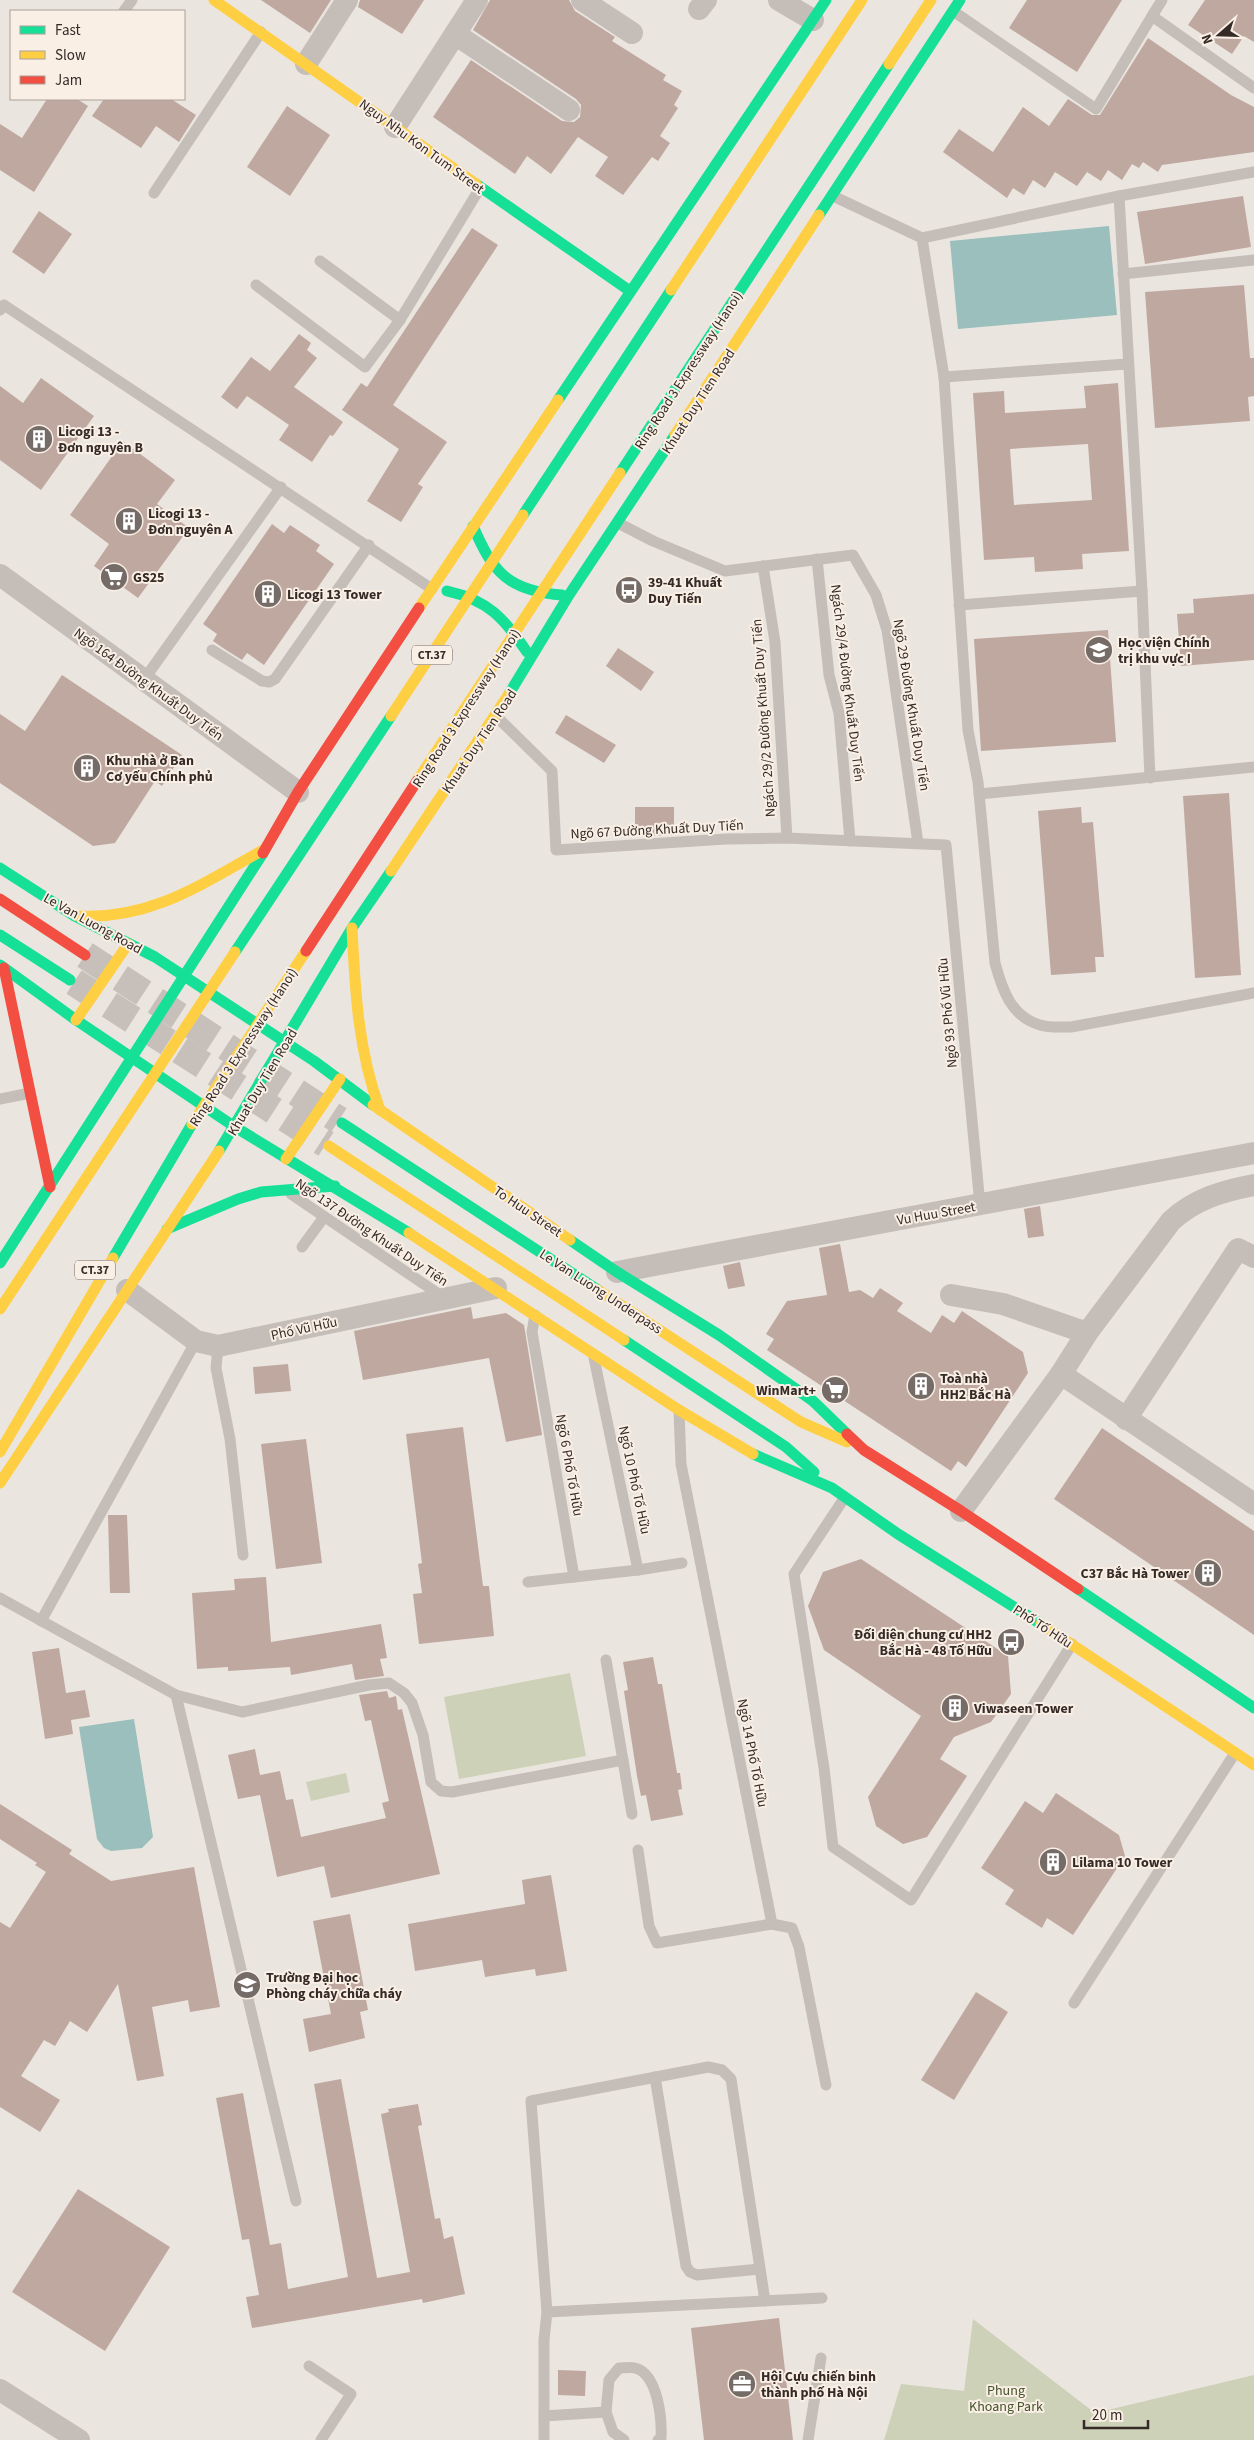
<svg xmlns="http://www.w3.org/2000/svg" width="1254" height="2440" font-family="'Source Sans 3',sans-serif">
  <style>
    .green { fill: #cdd1b8 }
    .water { fill: #9abfbd }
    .building { fill: #bfa8a0; fill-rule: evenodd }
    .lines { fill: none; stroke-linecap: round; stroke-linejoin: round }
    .primary-tunnel { stroke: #c7c0ba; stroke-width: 28; stroke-dasharray: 28 14; stroke-linecap: butt }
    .lane { stroke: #c4bdb8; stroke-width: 11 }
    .street { stroke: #c4bdb8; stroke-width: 22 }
    .fast { stroke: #16e098; stroke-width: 11 }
    .slow { stroke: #ffcf43; stroke-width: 11 }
    .jam { stroke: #f24e42; stroke-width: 11 }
    .fast-bridge { stroke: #16e098; stroke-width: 11 }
    .slow-bridge { stroke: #ffcf43; stroke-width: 11 }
    .jam-bridge { stroke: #f24e42; stroke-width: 11 }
    .labels { text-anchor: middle; stroke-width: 4; stroke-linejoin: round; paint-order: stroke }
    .shield { fill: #f9efe5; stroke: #70655f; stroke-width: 1 }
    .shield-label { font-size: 12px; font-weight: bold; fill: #352a26 }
    .street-label { font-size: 14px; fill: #352a26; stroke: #f9efe5 }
    .poi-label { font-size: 14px; font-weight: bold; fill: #352a26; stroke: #f9efe5; text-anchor: start }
    .park-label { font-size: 14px; fill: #46532a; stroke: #f9efe5 }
  </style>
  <rect width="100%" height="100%" fill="#ebe5df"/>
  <g class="green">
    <path d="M570,1673l16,83 -127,23 -15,-82z"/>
    <path d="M346,1773l4,19 -39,9 -5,-19z"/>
    <path d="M973,2319l122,94 159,-38v65h-370l17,-56 63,7z"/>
  </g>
  <g class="water">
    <path d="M1109,226l8,89 -159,14 -8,-88z"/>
    <path d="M134,1719l19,118 -11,11 -31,3 -7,-3 -7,-9 -18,-112z"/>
  </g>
  <g class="building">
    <path d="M261,0h70l-21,33z"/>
    <path d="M360,0h64l-22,34 -44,-27z"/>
    <path d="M490,0h79l6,11 40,26 -3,4 54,34 -3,5 19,11 -8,14 4,3 -18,28 10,7 -12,18 -6,-4 -29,38 -28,-19 13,-19 -30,-20 -27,37 -24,-18 -12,18 -82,-57 38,-57 91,61 12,1 6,-5 1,-12 -5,-6 -103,-69z"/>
    <path d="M1027,0h95l-45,72 -68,-44z"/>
    <path d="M1205,0h49v42l-10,-6 -12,18 -44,-29z"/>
    <path d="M1148,38l83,57 23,12v45l-92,13 -4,7 -15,-10 -4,6 -7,-4 -10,16 -14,-10 -7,11 -14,-9 -10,14 -22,-14 -10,16 -12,-8 -9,15 -11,-7 -6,10 -64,-46 16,-23 34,23 30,-45 26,19 19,-27 24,16h8z"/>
    <path d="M47,99h30l11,7 -54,86 -34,-22v-46l22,14z"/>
    <path d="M104,99h67l25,16 -17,27 -23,-16 -15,22 -49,-32z"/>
    <path d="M287,106l43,29 -40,61 -43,-29z"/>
    <path d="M1243,196l8,51 -106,17 -8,-52z"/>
    <path d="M39,211l33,23 -28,40 -32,-22z"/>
    <path d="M472,228l26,17 -105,160 54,37 -29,42 5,3 -22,35 -34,-21 32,-52 -57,-39 19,-27 6,4z"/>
    <path d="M1244,285l6,73h4v38l-6,1 2,24 -95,7 -10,-136z"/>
    <path d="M299,334l12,9 -4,7 10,8 -23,29 49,35 -10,14 -3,-1 -18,27 -33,-22 10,-15 -42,-29 -10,13 -16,-12 30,-40 19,14z"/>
    <path d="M41,378l53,38 -53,74 -41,-30v-74l23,17z"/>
    <path d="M1118,383l11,168 -47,3 1,15 -48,3 -1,-15 -50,3 -11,-167 31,-2 1,22 81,-5 -2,-22zM1088,444l4,56 -78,5 -4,-56z"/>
    <path d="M123,441l52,39 -18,24 32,24 -51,70 -44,-32 15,-22 -39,-29z"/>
    <path d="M272,524l12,9 6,-8 30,20 -4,6 18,13 -70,101 -17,-12 -5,7 -19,-12 -10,-7 4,-7 -14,-10z"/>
    <path d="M1254,594v66l-73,6 -4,-52 17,-1 -1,-14z"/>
    <path d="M1108,630l8,112 -135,9 -7,-112z"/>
    <path d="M618,648l36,24 -13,19 -35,-25z"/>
    <path d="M62,675l120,80 -20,31 -7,-5 -40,62 -22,3 -93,-63v-69l25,17z"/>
    <path d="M566,715l50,30 -12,18 -49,-30z"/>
    <path d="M1229,793l12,182 -46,3 -12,-182z"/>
    <path d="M635,807h39v28l-39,1z"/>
    <path d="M1081,807l1,16 11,-1 11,135h-9l1,15 -45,3 -13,-164z"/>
    <path d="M1040,1206l4,30 -16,2 -4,-29z"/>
    <path d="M840,1244l9,48 11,-2 13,8 7,-10 23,15 -6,8 34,22 11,-18 12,8 8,-12 61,41 5,21 -62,94 -8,-6 -7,10 -184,-121 7,-11 -8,-5 21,-33 40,-6 -8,-47z"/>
    <path d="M740,1262l5,24 -17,3 -5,-23z"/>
    <path d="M471,1307l2,12 33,-6 18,12 18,110 -36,7 -17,-84 -126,22 -9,-49z"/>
    <path d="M288,1364l3,27 -36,3 -2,-27z"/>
    <path d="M463,1427l20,159h6l5,50 -75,8 -6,-50 9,-1 -4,-29 4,-1 -16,-129z"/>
    <path d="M1102,1428l152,103v104l-200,-136z"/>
    <path d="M306,1439l16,124 -46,6 -15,-125z"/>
    <path d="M108,1515h19l3,78h-20z"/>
    <path d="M861,1559l147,97 3,38 -20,28 -37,15 -14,22 27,17 -40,61 -24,7 -27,-18 -8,-29 53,-81 -97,-66 -16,-44 15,-34z"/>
    <path d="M266,1577l5,65 110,-18 6,34 -7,1 4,17 -29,4 -3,-16 -61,11 -1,-8 -62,4v-4l-31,2 -5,-76 43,-3 -1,-11z"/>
    <path d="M59,1648l7,45 19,-3 5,27 -19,3 2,14 -28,5 -13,-87z"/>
    <path d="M653,1657l5,27h4l15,89h3l2,16 -4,1 5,25 -32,6 -5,-26 -5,1 -4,-20 -13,-85 4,-1 -5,-28z"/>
    <path d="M387,1691l2,7 7,-2 2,14 4,-1 38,165 -109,24 -7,-32 -47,11 -17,-82 -22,4 -10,-44 27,-6 5,26 20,-4 6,29 7,-1 8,38 85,-19 -4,-15 7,-2 -18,-81 -6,1 -6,-26z"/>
    <path d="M1056,1793l63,42 6,21 -52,79 -26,-17 -5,10 -37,-24 9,-14 -33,-22 44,-67 18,12z"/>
    <path d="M0,1804l72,46 -3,4 42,27 83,-14 26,140 -30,5 -2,-12 -36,7 12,69 -27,5 -19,-97 -31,48 -17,-11 -15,25 -11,-6 -23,36 39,24 -20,32 -40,-25v-185l10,6 36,-56 -11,-7 2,-2 -37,-24z"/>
    <path d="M551,1875l16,96 -31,5 -1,-7 -50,8 -3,-17 -67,11 -7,-47 117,-20 -3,-24z"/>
    <path d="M350,1914l18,96 -8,2 5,26 -56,14 -6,-33 28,-5 -18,-93z"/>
    <path d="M976,1992l32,20 -54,88 -33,-20z"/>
    <path d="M341,2079l36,199 33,-6 -29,-158 8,-2 -1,-3 30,-5 4,21 -4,1 17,93 5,-1 4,21 9,-3 12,58 -42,9 -1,-4 -170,29 -6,-31 13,-2 -10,-56 -7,1 -26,-142 27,-5 27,152 11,-2 7,46 60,-12 -34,-193z"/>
    <path d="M78,2189l92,58 -65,104 -93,-59z"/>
    <path d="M779,2318l14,122h-89l-13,-112z"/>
    <path d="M558,2370l28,1 -1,25 -27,-1z"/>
  </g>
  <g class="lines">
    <g class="primary-tunnel">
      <path d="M85,955l254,165"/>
      <path d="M74,982l252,162"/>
    </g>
    <g class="lane">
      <path d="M124,11l8,-11"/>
      <path d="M953,11l143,98 56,-93 102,72"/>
      <path d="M1152,16l10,-16"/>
      <path d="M154,193l107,-161"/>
      <path d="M833,196l89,42 22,139 24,353 10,52 17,181c7,26 16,54 45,62 9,3 22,2 31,2l183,-34"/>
      <path d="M1119,196l23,395 8,187"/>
      <path d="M922,238l197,-42 135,-24"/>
      <path d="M320,261l80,59"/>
      <path d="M1123,274l131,-14"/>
      <path d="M256,285l109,82 35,-47 80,-132"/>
      <path d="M0,310l4,-5 428,284"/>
      <path d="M944,377l183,-13"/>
      <path d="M618,523l35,18 72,30 128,-16 23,40 11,35 31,213"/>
      <path d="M817,559l12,116 10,38 11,128"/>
      <path d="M763,566l12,76 12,196"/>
      <path d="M959,605l183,-14"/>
      <path d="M212,650l50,31 7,1 6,-3 94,-134"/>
      <path d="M143,681l138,-194"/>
      <path d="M496,716l56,55 4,79 170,-11 61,-1 159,7 34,360"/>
      <path d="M979,794l275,-27"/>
      <path d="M0,1099l30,-6"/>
      <path d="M291,1194l152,103"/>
      <path d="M302,1247l22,-30"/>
      <path d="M218,1346l-2,22 14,71 13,116"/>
      <path d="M594,1358l44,212 44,-7"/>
      <path d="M679,1410l2,54 91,460 20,4 7,19 27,138"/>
      <path d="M845,1497l-51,77 30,194 9,79 78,53 161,-256"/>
      <path d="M574,1577l64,-7"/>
      <path d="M528,1582l46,-5 -42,-245 3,-17"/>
      <path d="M0,1598l176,97 66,17 127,-27 20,-2 15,10 8,10 11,32 8,47 10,9 11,1 171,-32"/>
      <path d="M41,1621l155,-280"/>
      <path d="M606,1660l26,154"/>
      <path d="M176,1695l120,506"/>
      <path d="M638,1850l11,76 8,17 115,-19"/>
      <path d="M1074,2003l161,-250"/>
      <path d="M655,2077l31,189 4,6 7,3 63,-6"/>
      <path d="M547,2312l-16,-211 177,-34 14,3 9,9 34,222"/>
      <path d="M309,2366l42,28 -30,46"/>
      <path d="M544,2416l62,-4"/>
      <path d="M544,2440v-100l3,-28 275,-14"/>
      <path d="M624,2440l-11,-8 -7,-20 3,-32 10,-12c5,0 12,-1 16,0 23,6 27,51 26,70l-3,2"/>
      <path d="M808,2440l13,-82"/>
    </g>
    <g class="street">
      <path d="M582,0l50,33"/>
      <path d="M779,0l34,20"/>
      <path d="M699,9l7,-9"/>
      <path d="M455,34l114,76"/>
      <path d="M306,64l41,-64"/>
      <path d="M395,127l82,-127"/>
      <path d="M0,575l298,217"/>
      <path d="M617,1272l637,-119"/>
      <path d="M127,1290l69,51 22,5 278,-58"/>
      <path d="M951,1295l52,9 84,29"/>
      <path d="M1061,1374l193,130"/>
      <path d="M1126,1419l112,-170 16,8"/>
      <path d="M961,1511l100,-137 26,-41 84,-112c24,-22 51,-30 83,-36"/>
      <path d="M0,2390l79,50"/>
    </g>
    <g class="fast">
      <path d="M476,184l154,107"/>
      <path d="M819,215l141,-215"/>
      <path d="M558,400l268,-400"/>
      <path d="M473,526c20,47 36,65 89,69"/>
      <path d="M447,591c41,9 57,27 80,61"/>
      <path d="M509,694l60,-99 106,-160"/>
      <path d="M0,868l73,47 82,42 159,104 59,44"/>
      <path d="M0,935l70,45"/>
      <path d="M0,965l76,55 159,107 174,106"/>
      <path d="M342,1123l256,167"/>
      <path d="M219,1151l133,-223 39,-57"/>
      <path d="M167,1229l71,-30 23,-7 74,-6"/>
      <path d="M570,1240l47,32 102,63 94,66 34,33"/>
      <path d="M113,1258l79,-134"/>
      <path d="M0,1263l263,-410"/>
      <path d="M624,1340l162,107 28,25"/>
      <path d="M753,1454l79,34 66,46 143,90"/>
      <path d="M1078,1589l176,119"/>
    </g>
    <g class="slow">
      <path d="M214,0l262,184"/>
      <path d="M675,435l144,-220"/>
      <path d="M419,608l139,-208"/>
      <path d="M391,871l118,-177"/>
      <path d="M78,916c74,4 125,-33 187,-67"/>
      <path d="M352,928c3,62 6,123 28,182"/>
      <path d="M76,1020l52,-76"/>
      <path d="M373,1105l197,135"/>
      <path d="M329,1146l295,194"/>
      <path d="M286,1159l54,-80"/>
      <path d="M409,1233l270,177 74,44"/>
      <path d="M598,1290l203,132 46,20"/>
      <path d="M0,1452l113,-194"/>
      <path d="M0,1483l219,-332"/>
      <path d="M1041,1624l213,141"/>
    </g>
    <g class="jam">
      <path d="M263,853l35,-61 121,-184"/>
      <path d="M0,899l85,56"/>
      <path d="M4,968l46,219"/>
      <path d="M847,1434l17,16 97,61 117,78"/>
    </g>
    <g class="fast-bridge">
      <path d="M620,473l269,-409"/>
      <path d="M523,515l148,-225"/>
      <path d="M235,952l156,-236"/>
    </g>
    <g class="slow-bridge">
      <path d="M889,64l42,-64"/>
      <path d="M671,290l191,-290"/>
      <path d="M391,716l132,-201"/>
      <path d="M417,781l203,-308"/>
      <path d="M192,1124l114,-173"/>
      <path d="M0,1309l235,-357"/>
    </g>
    <path class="jam-bridge" d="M306,951l111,-170"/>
  </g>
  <defs>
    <symbol id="building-disc" viewBox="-11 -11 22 22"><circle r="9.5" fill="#756b67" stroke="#f9efe5"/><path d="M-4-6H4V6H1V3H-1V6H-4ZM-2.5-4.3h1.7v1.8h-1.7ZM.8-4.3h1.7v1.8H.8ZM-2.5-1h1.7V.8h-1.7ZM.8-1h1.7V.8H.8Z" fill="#fff"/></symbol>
    <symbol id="supermarket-disc" viewBox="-11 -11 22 22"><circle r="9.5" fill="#756b67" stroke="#f9efe5"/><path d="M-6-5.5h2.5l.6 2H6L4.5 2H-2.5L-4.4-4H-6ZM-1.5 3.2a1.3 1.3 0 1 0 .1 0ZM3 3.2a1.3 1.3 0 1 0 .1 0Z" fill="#fff"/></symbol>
    <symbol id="bus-disc" viewBox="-11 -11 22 22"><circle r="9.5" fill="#756b67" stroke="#f9efe5"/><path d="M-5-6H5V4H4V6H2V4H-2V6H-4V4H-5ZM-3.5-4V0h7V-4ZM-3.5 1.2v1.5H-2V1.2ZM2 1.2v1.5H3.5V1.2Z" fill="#fff"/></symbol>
    <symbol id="university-disc" viewBox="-11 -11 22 22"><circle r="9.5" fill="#756b67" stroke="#f9efe5"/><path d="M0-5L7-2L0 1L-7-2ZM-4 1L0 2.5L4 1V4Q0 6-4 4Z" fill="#fff"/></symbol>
    <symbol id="office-disc" viewBox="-11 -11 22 22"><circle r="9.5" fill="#756b67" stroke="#f9efe5"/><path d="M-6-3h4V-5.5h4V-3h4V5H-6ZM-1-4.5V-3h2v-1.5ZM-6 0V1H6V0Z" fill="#fff"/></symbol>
  </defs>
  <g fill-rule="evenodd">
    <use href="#building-disc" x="23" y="423" width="32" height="32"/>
    <use href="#building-disc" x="113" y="505" width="32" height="32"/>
    <use href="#supermarket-disc" x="98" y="561" width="32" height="32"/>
    <use href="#bus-disc" x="613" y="574" width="32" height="32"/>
    <use href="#building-disc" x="252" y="578" width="32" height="32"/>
    <use href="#university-disc" x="1083" y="634" width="32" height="32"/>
    <use href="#building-disc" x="71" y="752" width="32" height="32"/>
    <use href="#building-disc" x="905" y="1370" width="32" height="32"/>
    <use href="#supermarket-disc" x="819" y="1374" width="32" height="32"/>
    <use href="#building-disc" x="1192" y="1557" width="32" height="32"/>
    <use href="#bus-disc" x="995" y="1626" width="32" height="32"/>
    <use href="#building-disc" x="939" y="1692" width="32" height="32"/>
    <use href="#building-disc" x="1037" y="1846" width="32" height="32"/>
    <use href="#university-disc" x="231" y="1969" width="32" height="32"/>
    <use href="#office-disc" x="726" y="2368" width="32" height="32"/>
  </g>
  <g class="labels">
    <g class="shield">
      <rect x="412" y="645.5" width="40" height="19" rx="4"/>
      <rect x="75" y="1260.5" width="40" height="19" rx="4"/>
    </g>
    <g class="shield-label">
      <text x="432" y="659">CT.37</text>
      <text x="95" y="1274">CT.37</text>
    </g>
    <g class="street-label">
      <text transform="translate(422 146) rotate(36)" y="5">Nguy Nhu Kon Tum Street</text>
      <text transform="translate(688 370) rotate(-57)" y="5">Ring Road 3 Expressway (Hanoi)</text>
      <text transform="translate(698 401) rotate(-57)" y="5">Khuat Duy Tien Road</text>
      <text transform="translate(848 683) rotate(83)" y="5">Ngách 29/4 Đường Khuất Duy Tiến</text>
      <text transform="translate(149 684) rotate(36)" y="5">Ngõ 164 Đường Khuất Duy Tiến</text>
      <text transform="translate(912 705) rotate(81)" y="5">Ngõ 29 Đường Khuất Duy Tiến</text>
      <text transform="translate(466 708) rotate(-57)" y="5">Ring Road 3 Expressway (Hanoi)</text>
      <text transform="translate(763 718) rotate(-94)" y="5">Ngách 29/2 Đường Khuất Duy Tiến</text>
      <text transform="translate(479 741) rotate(-56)" y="5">Khuat Duy Tien Road</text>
      <text transform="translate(657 829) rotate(-3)" y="5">Ngõ 67 Đường Khuất Duy Tiến</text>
      <text transform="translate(93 923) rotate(29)" y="5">Le Van Luong Road</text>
      <text transform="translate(947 1013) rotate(-95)" y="5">Ngõ 93 Phố Vũ Hữu</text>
      <text transform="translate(243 1047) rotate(-57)" y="5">Ring Road 3 Expressway (Hanoi)</text>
      <text transform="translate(262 1082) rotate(-59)" y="5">Khuat Duy Tien Road</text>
      <text transform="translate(528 1211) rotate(34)" y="5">To Huu Street</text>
      <text transform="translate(936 1213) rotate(-10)" y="5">Vu Huu Street</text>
      <text transform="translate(372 1232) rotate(34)" y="5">Ngõ 137 Đường Khuất Duy Tiến</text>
      <text transform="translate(601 1291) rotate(33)" y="5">Le Van Luong Underpass</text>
      <text transform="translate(304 1328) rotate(-12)" y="5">Phố Vũ Hữu</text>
      <text transform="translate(570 1465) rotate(80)" y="5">Ngõ 6 Phố Tố Hữu</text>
      <text transform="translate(635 1480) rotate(78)" y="5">Ngõ 10 Phố Tố Hữu</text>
      <text transform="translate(1043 1626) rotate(33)" y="5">Phố Tố Hữu</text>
      <text transform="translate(753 1753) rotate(79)" y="5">Ngõ 14 Phố Tố Hữu</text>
    </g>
    <g class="poi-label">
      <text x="58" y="436">Licogi 13 -<tspan x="58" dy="16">Đơn nguyên B</tspan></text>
      <text x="148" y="518">Licogi 13 -<tspan x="148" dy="16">Đơn nguyên A</tspan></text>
      <text x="133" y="582">GS25</text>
      <text x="648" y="587">39-41 Khuất<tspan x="648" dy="16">Duy Tiến</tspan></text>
      <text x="287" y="599">Licogi 13 Tower</text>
      <text x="1118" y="647">Học viện Chính<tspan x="1118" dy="16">trị khu vực I</tspan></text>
      <text x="106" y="765">Khu nhà ở Ban<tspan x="106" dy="16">Cơ yếu Chính phủ</tspan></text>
      <text x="940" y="1383">Toà nhà<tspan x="940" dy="16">HH2 Bắc Hà</tspan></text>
      <text x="816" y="1395" text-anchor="end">WinMart+</text>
      <text x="1189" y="1578" text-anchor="end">C37 Bắc Hà Tower</text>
      <text x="992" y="1639" text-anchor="end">Đối diện chung cư HH2<tspan x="992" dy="16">Bắc Hà - 48 Tố Hữu</tspan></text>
      <text x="974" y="1713">Viwaseen Tower</text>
      <text x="1072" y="1867">Lilama 10 Tower</text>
      <text x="266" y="1982">Trường Đại học<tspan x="266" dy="16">Phòng cháy chữa cháy</tspan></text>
      <text x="761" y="2381">Hội Cựu chiến binh<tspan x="761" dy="16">thành phố Hà Nội</tspan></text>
    </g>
    <g class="park-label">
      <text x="1006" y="2395">Phung<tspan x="1006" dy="16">Khoang Park</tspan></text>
    </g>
  </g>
  <rect x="10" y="10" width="175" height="90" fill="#f9efe5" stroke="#aba099"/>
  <rect x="20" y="26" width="25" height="8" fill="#16e098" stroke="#aba099"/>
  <text x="55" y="35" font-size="15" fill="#352a26">Fast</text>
  <rect x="20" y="51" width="25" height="8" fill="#ffcf43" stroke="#aba099"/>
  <text x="55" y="60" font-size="15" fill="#352a26">Slow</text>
  <rect x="20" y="76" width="25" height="8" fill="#f24e42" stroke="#aba099"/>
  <text x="55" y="85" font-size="15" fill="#352a26">Jam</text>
  <g transform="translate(1219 35) rotate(250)" stroke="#f9efe5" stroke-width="4" paint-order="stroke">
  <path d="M0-4L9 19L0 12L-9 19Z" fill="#352a26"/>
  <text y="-8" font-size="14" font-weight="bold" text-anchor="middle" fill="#352a26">N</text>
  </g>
  <path d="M1084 2420v8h64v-8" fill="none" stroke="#352a26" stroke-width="2.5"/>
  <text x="1092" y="2420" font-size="15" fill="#352a26" stroke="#f9efe5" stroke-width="4" paint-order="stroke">20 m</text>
</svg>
